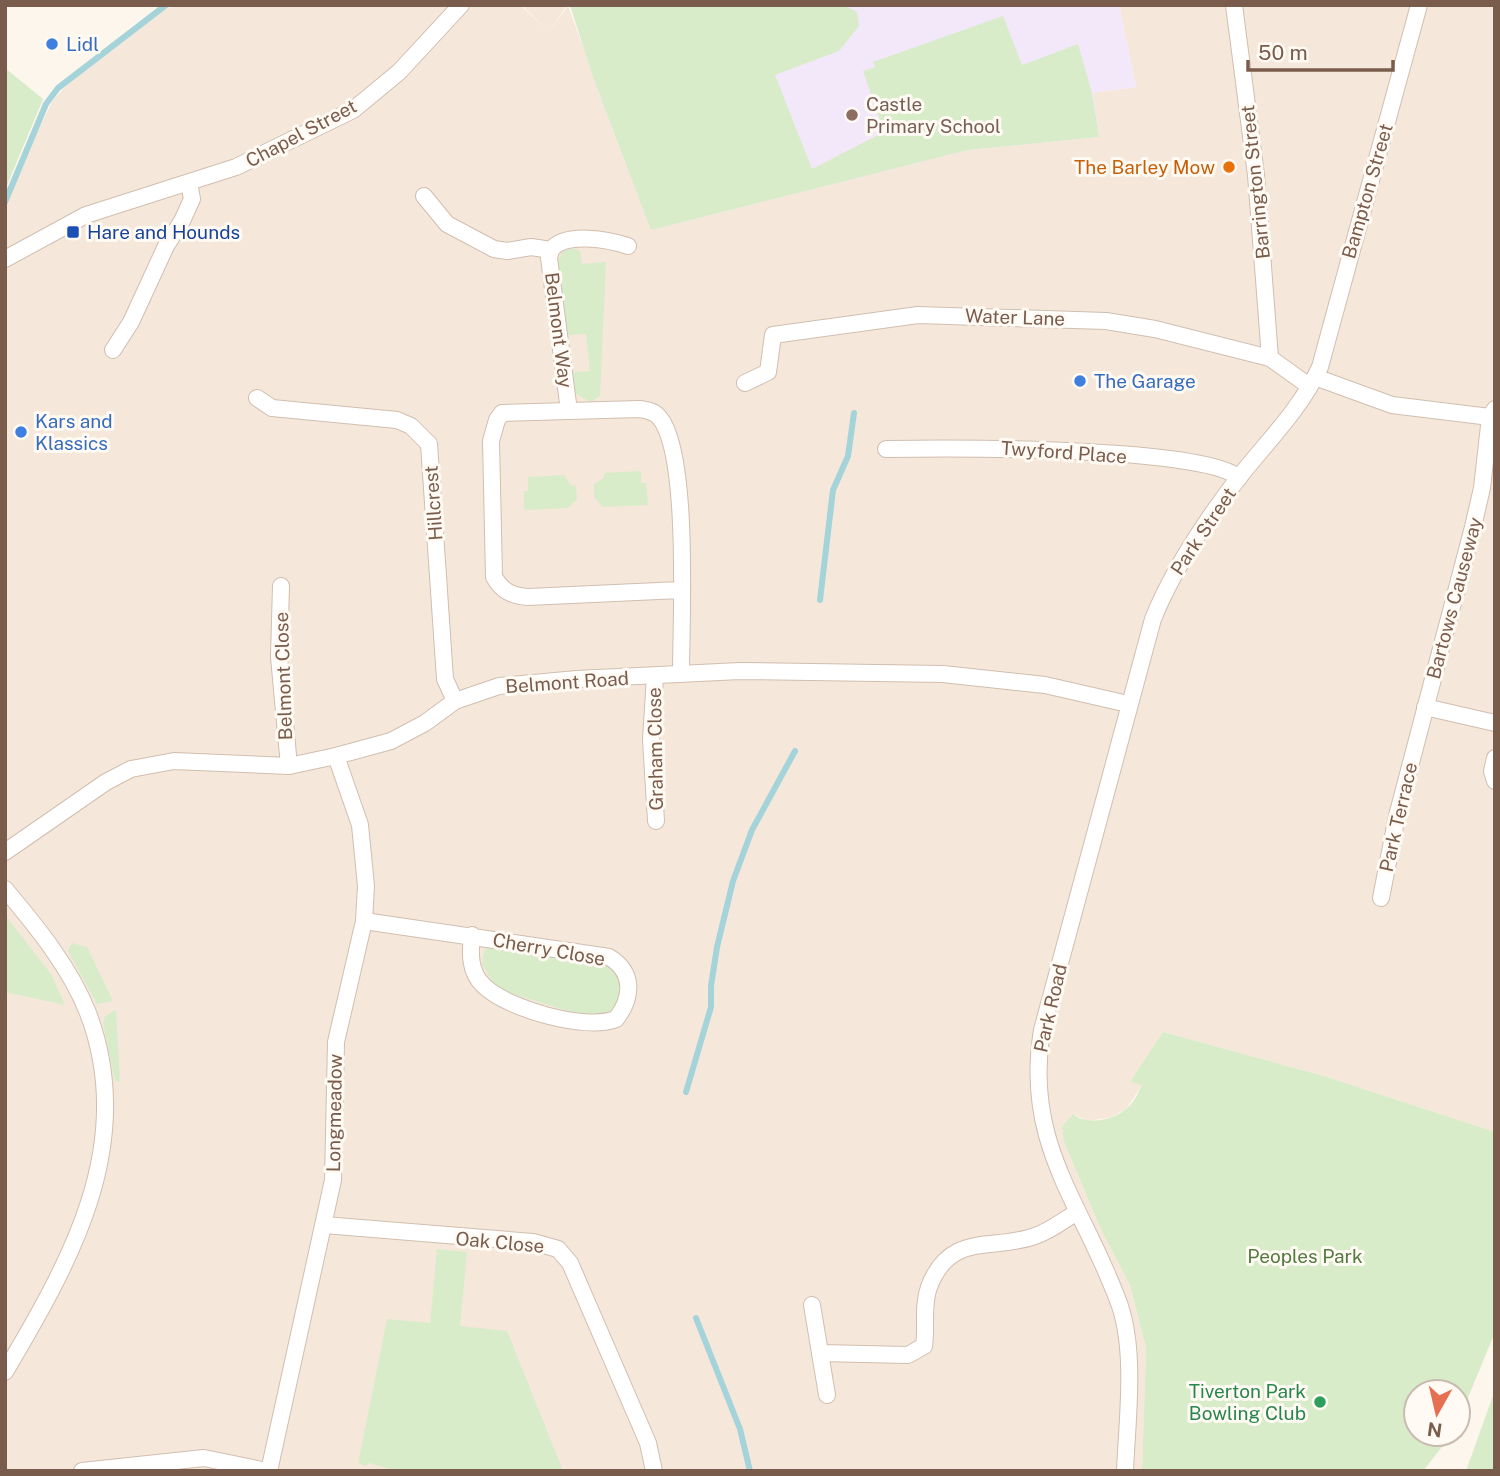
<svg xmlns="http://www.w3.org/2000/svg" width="1500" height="1476" font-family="'Public Sans',sans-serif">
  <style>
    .residential { fill: #f5e8da }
    .education { fill: #f3e8fa }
    .green { fill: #d8ecc9 }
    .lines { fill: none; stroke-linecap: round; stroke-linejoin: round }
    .stream { stroke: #a5d3da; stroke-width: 6 }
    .minor-casing { stroke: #d1beb0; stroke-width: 18 }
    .minor { stroke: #fff; stroke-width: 16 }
    .shop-dot { fill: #3f7fe0; stroke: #fffaf3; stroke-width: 2.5 }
    .education-dot { fill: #8d6e63; stroke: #fffaf3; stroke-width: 2.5 }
    .food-dot { fill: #e8710a; stroke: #fffaf3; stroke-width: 2.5 }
    .transit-dot { fill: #1a4fb4; stroke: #fffaf3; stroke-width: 2.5 }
    .leisure-dot { fill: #2e9e5b; stroke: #fffaf3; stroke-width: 2.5 }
    .labels { text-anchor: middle; stroke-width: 6; stroke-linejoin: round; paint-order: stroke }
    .shop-label { font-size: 19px; fill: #366cbe; stroke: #fffaf3; text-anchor: start }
    .education-label { font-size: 19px; fill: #785e54; stroke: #fffaf3; text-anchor: start }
    .street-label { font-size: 19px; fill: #7a5c4d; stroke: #fffaf3 }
    .food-label { font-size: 19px; fill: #c56008; stroke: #fffaf3; text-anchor: end }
    .transit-label { font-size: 19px; fill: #164399; stroke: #fffaf3; text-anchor: start }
    .park-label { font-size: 19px; fill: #537a41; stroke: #fffaf3 }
    .leisure-label { font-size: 19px; fill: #27864d; stroke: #fffaf3; text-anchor: end }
  </style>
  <rect width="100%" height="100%" fill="#fdf6ec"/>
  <path class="residential" d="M174,5h346l26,24 -24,-24h45l-18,27 19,-26 83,224 317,-80 131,-13 -7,-44 44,-6 -17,-82h376v1127l-171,-56 -161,-44 -21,53 -16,24 -15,8 -23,4 -15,-7 -8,9 -1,19 38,90 28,53 16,63 -4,123h-1137v-1274l48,-97 17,-18 94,-72z"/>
  <path class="education" d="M570,5h549l17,82 -43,6 6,44 -131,13 -317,80 -57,-150z"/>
  <g class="green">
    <path d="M570,5h274l13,7 2,14 -20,25 -64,24 37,94 72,-37 -21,-61 12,-4 -2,-5 130,-46 19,49 56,-21 14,49 7,44 -131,13 -317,80 -57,-150z"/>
    <path d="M5,68l38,31 -38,91z"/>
    <path d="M574,248l6,3 2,13 24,-2 -6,134 -9,6 -15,-8 -4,-18 3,-4 15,-1 -4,-37 -17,1 -6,-6 -6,-66 6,-12z"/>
    <path d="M641,471v12h5l2,22 -45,2 -9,-10v-13l10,-6v-5z"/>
    <path d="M564,475l6,10 6,1 1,13 -9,9 -44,2v-19h4v-14z"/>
    <path d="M5,915l46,59 14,31 -60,-13z"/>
    <path d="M72,943l15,4 26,54 -16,3 -29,-53z"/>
    <path d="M490,944l113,19 16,14 3,20 -8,14 -9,6h-18l-83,-26 -10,-7 -12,-20 2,-13z"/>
    <path d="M116,1010l4,72 -5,-1 -12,-58 2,-7z"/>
    <path d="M1163,1032l161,44 171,56v200l-37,90v-30h-42v42h36l-29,37h-281l4,-123 -16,-63 -28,-53 -38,-90 -2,-15 11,-13c14,12 40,6 53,-5 8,-6 12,-16 16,-24l-11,-3 1,-3z"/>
    <path d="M437,1249l30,3 -7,74 47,5 56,140h-166l-28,-8 -3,3 -8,-3 29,-144 43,4z"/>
    <path d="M1495,1390v81h-29z"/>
  </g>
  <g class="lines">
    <g class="stream">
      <path d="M5,202l41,-98 12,-16 108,-83"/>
      <path d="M820,600l13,-110 15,-34 6,-43"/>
      <path d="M686,1092l25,-85v-21l6,-39 16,-66 19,-51 43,-79"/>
      <path d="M696,1318l44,111 10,42"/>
    </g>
    <defs>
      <g id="minor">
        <path d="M1234,5l22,170 14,183"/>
        <path d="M424,196l23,28 47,25 13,2 24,-4 20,3c14,-19 59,-10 77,-4"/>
        <path d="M551,250l-2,8 20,153"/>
        <path d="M5,259l81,-44 150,-48 117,-57 46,-38 62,-67"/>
        <path d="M113,350l18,-28 35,-76 16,-25 10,-22 -3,-16"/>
        <path d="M1315,377l77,28 98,12"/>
        <path d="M745,383l23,-11 5,-37 145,-20 188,6 49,8 115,29 39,28"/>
        <path d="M257,398l15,10 125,12 14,6 18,18 16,235 10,22"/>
        <path d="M886,449c57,-1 320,-3 353,29"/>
        <path d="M281,586l-2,71 10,109"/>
        <path d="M680,590l-152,7c-16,-1 -26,-6 -34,-20l-3,-136 6,-21 5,-7 137,-4c8,1 15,2 20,8 31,35 22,205 22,257"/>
        <path d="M655,676l-4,64 5,81"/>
        <path d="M1425,707l70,16"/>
        <path d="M1495,758l-3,13 3,10"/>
        <path d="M5,852l101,-70 25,-13 43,-8 115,5 47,-10 55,-15 34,-18 30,-22 44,-15 78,-7 163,-8 203,3 102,11 83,19"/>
        <path d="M5,889c31,37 65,78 83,124 50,131 -18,249 -83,359"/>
        <path d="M1381,898l16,-82 76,-289 9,-39 8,-71 5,-8"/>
        <path d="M364,921l245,36c25,15 24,40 7,62 -31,12 -108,-10 -132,-33 -15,-14 -14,-33 -12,-51"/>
        <path d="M324,1225l209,17 25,7 12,14 78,180 6,28"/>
        <path d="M812,1305l15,90"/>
        <path d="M820,1353l88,2 16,-9c3,-20 -2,-40 5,-59 21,-56 65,-36 106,-51 15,-5 29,-16 42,-24"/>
        <path d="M82,1471l122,-13 63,13"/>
        <path d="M269,1471l64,-291 3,-138 28,-121 2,-35 -6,-61 -24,-69"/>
        <path d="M1125,1471c2,-50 11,-117 -5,-165 -36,-101 -97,-160 -78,-276l111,-411c21,-52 53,-99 87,-143 27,-34 62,-69 80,-109l99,-362"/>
      </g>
    </defs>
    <use href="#minor" class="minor-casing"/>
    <use href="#minor" class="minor"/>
  </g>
  <g class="shop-dot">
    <circle cx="52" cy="44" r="7"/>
    <circle cx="1080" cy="381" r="7"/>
    <circle cx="21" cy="432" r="7"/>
  </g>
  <circle class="education-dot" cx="852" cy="115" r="7"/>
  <circle class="food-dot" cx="1229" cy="167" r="7"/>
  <rect class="transit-dot" x="66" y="225" width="14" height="14" rx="3.5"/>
  <circle class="leisure-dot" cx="1320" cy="1402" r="7"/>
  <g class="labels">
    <g class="shop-label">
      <text x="66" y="51">Lidl</text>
      <text x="1094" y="388">The Garage</text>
      <text x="35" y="428">Kars and<tspan x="35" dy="22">Klassics</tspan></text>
    </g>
    <g class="education-label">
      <text x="866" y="111">Castle<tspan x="866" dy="22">Primary School</tspan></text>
    </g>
    <g class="street-label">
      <text transform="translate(301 133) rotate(-28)" y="7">Chapel Street</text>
      <text transform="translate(1255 182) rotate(-96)" y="7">Barrington Street</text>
      <text transform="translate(1367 191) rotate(-74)" y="7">Bampton Street</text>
      <text transform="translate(1015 317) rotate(2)" y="7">Water Lane</text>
      <text transform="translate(559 330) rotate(83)" y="7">Belmont Way</text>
      <text transform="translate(1064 452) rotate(4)" y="7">Twyford Place</text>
      <text transform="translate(433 503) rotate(-94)" y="7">Hillcrest</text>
      <text transform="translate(1203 531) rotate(-56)" y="7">Park Street</text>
      <text transform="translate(1454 598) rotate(-75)" y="7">Bartows Causeway</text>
      <text transform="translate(283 676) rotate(-92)" y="7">Belmont Close</text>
      <text transform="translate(567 682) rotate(-4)" y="7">Belmont Road</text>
      <text transform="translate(655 749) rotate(-91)" y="7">Graham Close</text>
      <text transform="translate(1398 817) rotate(-77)" y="7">Park Terrace</text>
      <text transform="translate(549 949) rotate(10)" y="7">Cherry Close</text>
      <text transform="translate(1050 1008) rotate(-77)" y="7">Park Road</text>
      <text transform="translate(334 1113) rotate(-89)" y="7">Longmeadow</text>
      <text transform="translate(500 1242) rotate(5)" y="7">Oak Close</text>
    </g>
    <g class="food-label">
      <text x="1215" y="174">The Barley Mow</text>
    </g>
    <g class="transit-label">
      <text x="87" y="239">Hare and Hounds</text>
    </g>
    <g class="park-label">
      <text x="1305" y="1263">Peoples Park</text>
    </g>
    <g class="leisure-label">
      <text x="1306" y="1398">Tiverton Park<tspan x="1306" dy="22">Bowling Club</tspan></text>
    </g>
  </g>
  <rect width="1500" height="1476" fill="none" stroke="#7a5c4d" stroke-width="14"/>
  <g transform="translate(1437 1413) rotate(188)"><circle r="33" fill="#fffaf3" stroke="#cabbb1" stroke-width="2"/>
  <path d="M0-5L12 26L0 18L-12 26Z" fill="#e76f51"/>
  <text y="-10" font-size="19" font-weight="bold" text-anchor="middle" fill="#7a5c4d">N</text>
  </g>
  <path d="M1248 60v10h145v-10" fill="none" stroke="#7a5c4d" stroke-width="3.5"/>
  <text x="1258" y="60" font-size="21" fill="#7a5c4d" stroke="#fffaf3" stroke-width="5" paint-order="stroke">50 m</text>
</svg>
